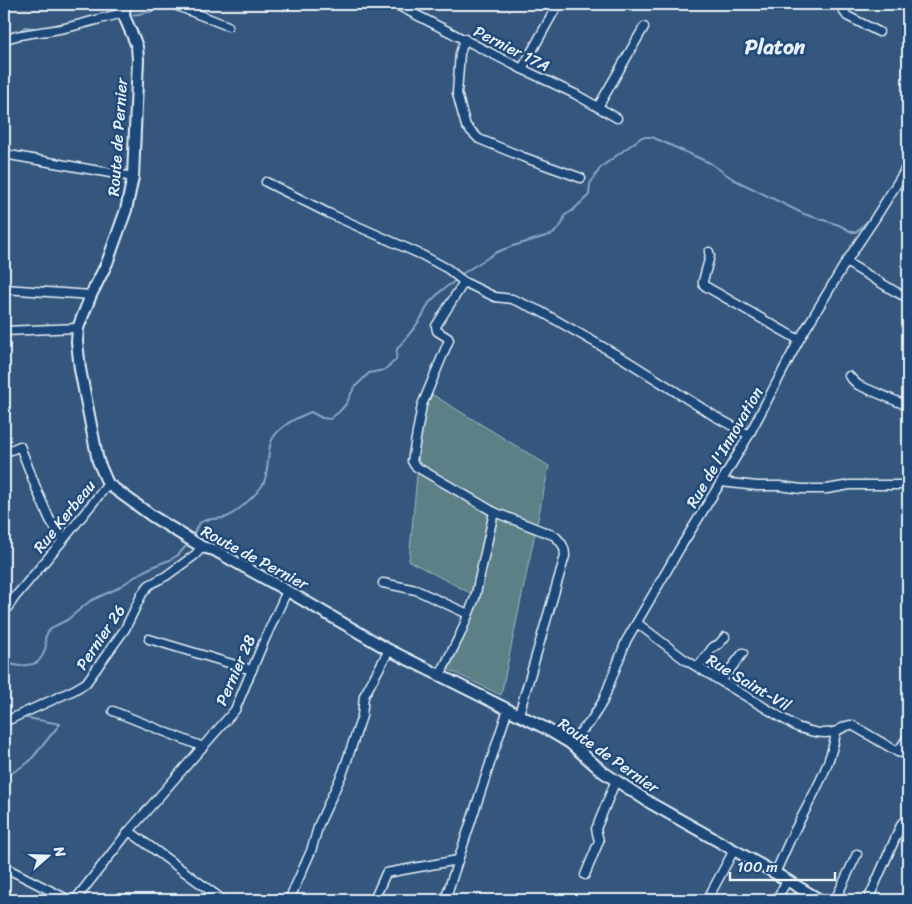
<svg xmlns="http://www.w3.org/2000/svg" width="912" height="904" font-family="Sriracha,sans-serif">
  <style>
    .green { fill: #5b8086; stroke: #a2b8bf }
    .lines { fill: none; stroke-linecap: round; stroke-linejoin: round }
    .stream { stroke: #87a7c5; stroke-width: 2 }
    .minor-casing { stroke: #e8f1f8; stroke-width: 11 }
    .tertiary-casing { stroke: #e8f1f8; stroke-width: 14 }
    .minor { stroke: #1f4a7a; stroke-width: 8 }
    .tertiary { stroke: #1f4a7a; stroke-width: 10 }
    .labels { text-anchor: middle; stroke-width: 5; stroke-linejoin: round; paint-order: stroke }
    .street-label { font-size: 16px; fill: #e8f1f8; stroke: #1f4a7a }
    .district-label { font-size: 21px; font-weight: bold; fill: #e8f1f8; stroke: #1f4a7a }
  </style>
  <rect width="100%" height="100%" fill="#35577e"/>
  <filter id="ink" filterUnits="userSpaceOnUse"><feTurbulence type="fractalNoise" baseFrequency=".02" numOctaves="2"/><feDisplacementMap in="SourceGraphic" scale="10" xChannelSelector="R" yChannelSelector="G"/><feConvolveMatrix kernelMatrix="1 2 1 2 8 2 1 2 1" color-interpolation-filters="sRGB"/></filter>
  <g filter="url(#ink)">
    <path class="green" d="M425,390l124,76 -48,229 -58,-28 31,-72 -65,-34z"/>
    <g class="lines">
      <g class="stream">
        <path d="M127,16l27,-5"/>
        <path d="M18,32l7,-5 15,2"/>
        <path d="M895,180l13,-30"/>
        <path d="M460,275l37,-23 16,-6 40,-12 9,-10 3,-9 7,-4 17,-16 1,-11 11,-17 41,-30h10l58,26 23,16 71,35 35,11 13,7h4l15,-14"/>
        <path d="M193,535c2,-3 3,-8 5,-10 5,-8 21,-5 29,-8 10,-5 28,-21 35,-31 5,-7 5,-17 6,-26 1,-7 1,-16 5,-22 7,-12 25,-21 38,-26l11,6 8,1 9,-7 7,-8 8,-16 15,-15 15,-3 12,-10 1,-11 18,-22 8,-12 6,-12 13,-13 13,-9"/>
        <path d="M4,663l16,3 13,-2 5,-2 5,-7 3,-9 -1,-8 3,-6 5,-5 14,-7 23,-19 26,-12 28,-18 15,-7 11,-4 8,-5 10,-11"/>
        <path d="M4,714l8,1"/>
        <path d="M4,778l25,-16 31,-38 -38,-7"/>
      </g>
      <defs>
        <g id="minor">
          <path d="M172,4l56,22"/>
          <path d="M395,4l127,65 53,25 42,24"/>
          <path d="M839,4l8,12 32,16"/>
          <path d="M465,39l-5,14 -3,40 5,19 4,14 13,13 44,18 58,21"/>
          <path d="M4,40c16,-7 33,-7 50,-10 20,-3 41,-10 61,-15l9,-4"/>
          <path d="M522,69l36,-65"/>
          <path d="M598,107l46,-80"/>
          <path d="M4,154l129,23"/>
          <path d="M266,182l62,31 94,42 26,14 16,13 31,15 17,2 28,12 84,48 92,58 33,18"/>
          <path d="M709,252l1,4 -7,25v3l2,2 94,54"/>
          <path d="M846,262l50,30 12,6"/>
          <path d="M464,282l-28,44 1,5 11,7 1,2 -27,65 -10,56 3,5 79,46 61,24c7,7 10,11 10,20l-46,158"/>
          <path d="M4,289l87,6"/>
          <path d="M4,331l74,-3"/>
          <path d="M849,376l9,9 50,21"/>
          <path d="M4,453l16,-7 18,47 12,27 13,20"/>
          <path d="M721,482l36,4h23l21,3h26l23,-4h58"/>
          <path d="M383,583l33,7 52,24"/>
          <path d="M4,613l11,-16 48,-57 45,-56"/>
          <path d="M637,623l47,36 113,68c12,4 27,9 40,4 6,-3 8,-6 15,-6l46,27 10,3"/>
          <path d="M149,639l103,31"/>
          <path d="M698,667l15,-20 6,-3 6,-7"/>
          <path d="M440,675l20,-40 15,-37 19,-86"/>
          <path d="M721,681l22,-28"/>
          <path d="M113,711l90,36"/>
          <path d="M4,722l70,-32 12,-7 39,-54 17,-35 7,-9 17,-9 29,-21 7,-8"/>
          <path d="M570,743l20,-21 13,-21 23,-60 54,-93 41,-66 28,-47 50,-95 47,-78 28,-42 34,-54"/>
          <path d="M898,752l10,-16"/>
          <path d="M129,831l106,-121 29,-69 23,-50"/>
          <path d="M4,867l65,33"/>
          <path d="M775,873c8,-16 14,-33 23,-49 15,-29 33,-59 38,-92"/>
          <path d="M585,875l14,-34 -3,-12 20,-49"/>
          <path d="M75,900l54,-69 94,69"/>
          <path d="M289,900l22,-49 8,-27 24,-52 19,-56 2,-20 25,-46"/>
          <path d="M374,900l12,-27 72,-13"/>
          <path d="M445,900l63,-191"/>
          <path d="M707,900l27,-50"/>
          <path d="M776,900l11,-19"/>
          <path d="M835,900l22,-46"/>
          <path d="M868,900l34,-77"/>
        </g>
        <path id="tertiary" d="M125,4l-1,12 10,23 3,8 1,12 -5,118 -7,33 -19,53 -16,32 -13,33 -1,14 3,27 18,92 10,23 44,32 50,31 12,3 82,46 93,54 156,78 25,15 33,29 49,32 123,69 45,27"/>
      </defs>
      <use href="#minor" class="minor-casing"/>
      <use href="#tertiary" class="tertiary-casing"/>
      <use href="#minor" class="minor"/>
      <use href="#tertiary" class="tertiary"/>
    </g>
  </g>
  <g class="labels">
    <g class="street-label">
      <text transform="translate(512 48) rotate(27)" y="6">Pernier 17A</text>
      <text transform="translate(117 137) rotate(-86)" y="6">Route de Pernier</text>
      <text transform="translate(724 447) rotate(-60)" y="6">Rue de l'Innovation</text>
      <text transform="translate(64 516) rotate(-51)" y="6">Rue Kerbeau</text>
      <text transform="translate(255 557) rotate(28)" y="6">Route de Pernier</text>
      <text transform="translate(100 637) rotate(-56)" y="6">Pernier 26</text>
      <text transform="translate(235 670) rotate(-66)" y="6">Pernier 28</text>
      <text transform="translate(749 682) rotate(31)" y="6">Rue Saint-Vil</text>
      <text transform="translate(609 755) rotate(35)" y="6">Route de Pernier</text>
    </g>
    <g class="district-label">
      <text x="775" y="54">Platon</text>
    </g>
  </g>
  <rect width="912" height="904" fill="none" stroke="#1f4a7a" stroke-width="20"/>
  <rect x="10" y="10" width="892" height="884" fill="none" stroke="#e8f1f8" stroke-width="2" filter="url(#ink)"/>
  <g transform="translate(48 856) rotate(70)" stroke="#1f4a7a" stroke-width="4" paint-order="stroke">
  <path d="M0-4L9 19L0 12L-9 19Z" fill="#e8f1f8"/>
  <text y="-8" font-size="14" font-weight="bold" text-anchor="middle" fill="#e8f1f8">N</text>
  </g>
  <path d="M730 872v8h105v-8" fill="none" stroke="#e8f1f8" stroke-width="2.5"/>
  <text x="737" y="872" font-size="15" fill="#e8f1f8" stroke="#1f4a7a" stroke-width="4" paint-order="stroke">100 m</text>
</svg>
